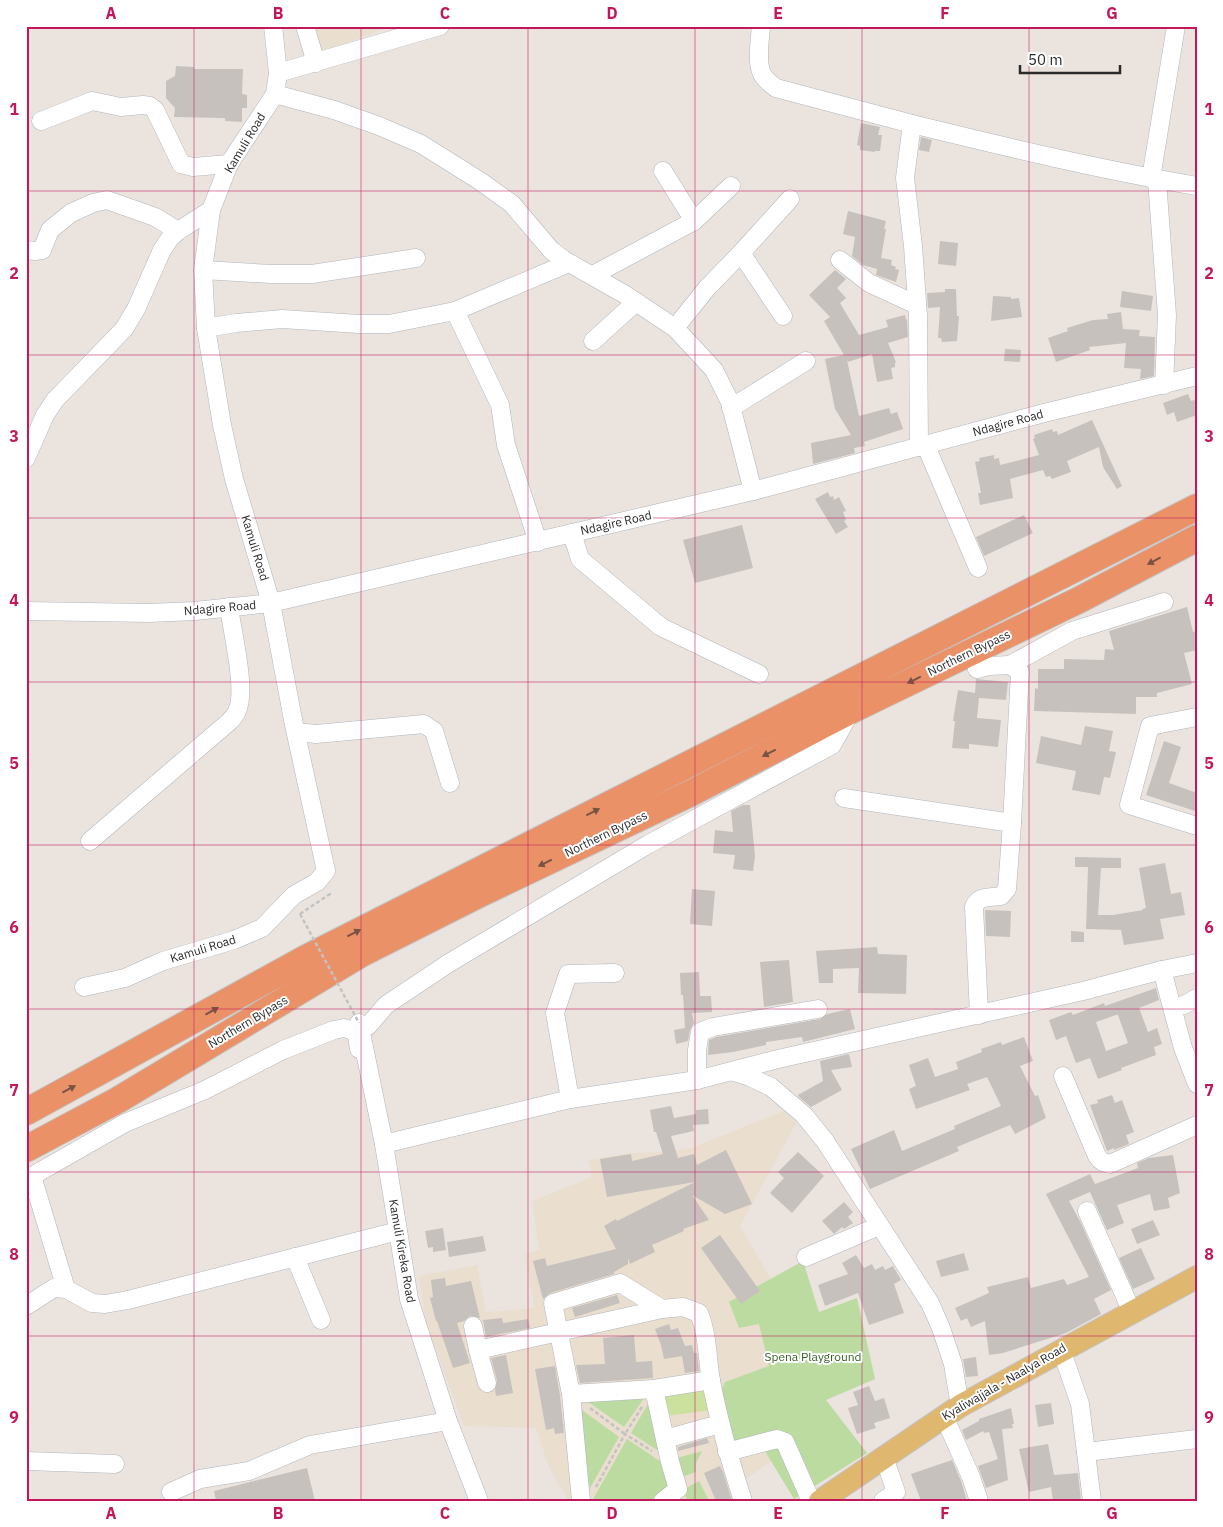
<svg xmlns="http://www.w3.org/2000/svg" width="1223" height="1527" font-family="'IBM Plex Sans',sans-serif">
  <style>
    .education { fill: #eadecf }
    .green { fill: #bcdba1 }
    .pitch { fill: #cce19e }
    .building { fill: #c6c1bd; fill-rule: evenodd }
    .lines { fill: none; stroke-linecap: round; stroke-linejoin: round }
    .minor-casing { stroke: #b1b5bc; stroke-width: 19 }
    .major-casing { stroke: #c3c3c3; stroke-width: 24 }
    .highway-casing { stroke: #c3c3c3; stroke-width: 28 }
    .path { stroke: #c3c3c3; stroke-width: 2.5; stroke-dasharray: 4 2.5; stroke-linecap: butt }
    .minor { stroke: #fff; stroke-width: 18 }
    .major { stroke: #e0b76e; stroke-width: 22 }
    .highway { stroke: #eb9168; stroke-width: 26 }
    .path-bridge { stroke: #c3c3c3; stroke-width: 2.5; stroke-dasharray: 4 2.5; stroke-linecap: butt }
    .oneway { fill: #775343 }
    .grid { fill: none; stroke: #c2185b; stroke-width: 1; stroke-opacity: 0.55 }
    .labels { text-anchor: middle; stroke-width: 4; stroke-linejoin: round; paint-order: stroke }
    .street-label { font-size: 12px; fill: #2a2a2a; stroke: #fff }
    .park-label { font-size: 12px; fill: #365f23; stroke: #fff }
    .neatline { fill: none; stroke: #c2185b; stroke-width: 2 }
    .grid-label { font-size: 16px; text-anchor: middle; font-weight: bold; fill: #c2185b }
  </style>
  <rect width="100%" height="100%" fill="#ebe4de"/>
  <g class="education">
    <path d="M296,26h93l-83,34z"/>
    <path d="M783,1111l14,11 -57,104 31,53 32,-18 16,51 38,-14 18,81 -49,21 41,53 -73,46 -22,-38 -29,20 8,20h-182l-20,-33 -13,-40 -72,-2 -39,-106 -6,-44 58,-11 9,47 48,-4 -9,-54 14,-4 -7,-49 58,-23 2,-6 -4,-12 43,-7 30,-1 30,-4z"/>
  </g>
  <g class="green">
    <path d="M803,1261l16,51 38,-14 18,81 -49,21 41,53 -73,46 -37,-61 -27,11 -11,-55 6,-12 44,-16 -10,-42 -20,4 -10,-26z"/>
    <path d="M647,1394l-23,33 -43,-30z"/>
    <path d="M652,1397l11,57 -32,-21z"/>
    <path d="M575,1405l44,32 -33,58z"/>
    <path d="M627,1439l37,25 7,24 -17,13h-62z"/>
    <path d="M702,1451l-6,12v9l-17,6 -2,-20z"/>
    <path d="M699,1481l10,20h-22l-3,-12z"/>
  </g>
  <path class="pitch" d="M709,1387l3,23 -47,6 -3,-23z"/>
  <g class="building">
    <path d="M176,66l18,1v2h49l-1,25 5,1v13h-5v14l-17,-1v-3l-51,-1 1,-9 -9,-10v-17l9,-5z"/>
    <path d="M861,123l19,4 -2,8h4l-2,16h-5v1l-15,-2v-4l-3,-1z"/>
    <path d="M921,137l11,3 -3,12 -10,-2z"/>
    <path d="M848,211l38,10 -2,8h2l-5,29 11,2 -1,5 5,2 -1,2 4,1 -3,12 -20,-7 1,-6 -14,-4 -11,-9 3,-19 -12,-3z"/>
    <path d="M940,241l18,2 -2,23 -18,-2z"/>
    <path d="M835,270l11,9 -9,9 9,10 -6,5 19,32 29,-8 -2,-7 19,-5 1,5 1,-1 1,18 -20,6 8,19 -1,1v4l-4,1 2,11 -16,3 -5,-28 -24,8 -1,-2 12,56 30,-8 2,6 6,-2 6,17 -39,13 1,4 -11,2 1,5 -42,11 -2,-21 40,-8 -16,-26 -10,-50 19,-4 -20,-34 6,-4 -21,-22z"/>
    <path d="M945,289h11l1,27h2l-2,25 -15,1 -1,-4h-3l2,-31 -12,1 -1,-15 18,-1z"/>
    <path d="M1122,291l31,5 -2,15 -31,-4z"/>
    <path d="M993,296l18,1v2l8,-1 3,19 -31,4z"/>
    <path d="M1121,312l2,17 17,1 -1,6 16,1 -1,39 -14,3 1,-10 -17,-1 2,-25 -37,4 1,3 -34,12 -8,-24 20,-7 -1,-3 26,-8 15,-1 -1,-5z"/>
    <path d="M1005,349l16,1 -1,12 -16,-1z"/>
    <path d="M1188,394l3,7 6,-2v16l-20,7 -3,-10 -7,3 -4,-12z"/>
    <path d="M1092,420l30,66 -5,3 -14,-22 -4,-20 -32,14 4,11 -19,7 -2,-3 -4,1 -3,-7 -33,9 3,19 -33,7 -2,-12h3l-6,-31 5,-1 -1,-3 15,-3v4l5,-1 1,7 39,-10 -6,-16 2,-1 -1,-3 18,-6 1,3 4,-1 1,4z"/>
    <path d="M828,492l2,5 3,-1 1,4 5,-3 7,14 -3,1 3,8 -2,1 4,6 -12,7 -21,-35z"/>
    <path d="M1024,515l9,18 -49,23 -8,-19z"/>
    <path d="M742,525l11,43 -58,15 -12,-43z"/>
    <path d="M1187,607l6,25 4,-1v19l-13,3 8,31 -35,9v4h-21v17l-102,-3 1,-23 3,1v-20h26v-10l40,1 1,-11 9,1 -5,-19z"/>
    <path d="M976,679l32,3 -2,18 -27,-2 -2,20 24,2 -3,27 -29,-3v5l-17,-1 3,-27h-2l5,-31 17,3z"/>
    <path d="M1085,726l28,5 -4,20 7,1 -6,26 -6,-1 -4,18 -28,-5 4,-19 -40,-8 5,-27 40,9z"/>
    <path d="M1164,741l17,6 -12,36 28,10v11l-2,7 -49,-16z"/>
    <path d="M743,805h7l5,51 -2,15 -20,-2 2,-14 -22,-2 2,-23 18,2 -2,-21z"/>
    <path d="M1075,857l46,1v10h-20l-3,47h15l30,-5 -1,-1 4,-1 -7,-40 26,-5 6,31 10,-2 4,23 -25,4 4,20 -40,6 -3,-15 -35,-1 2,-62h-13z"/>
    <path d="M692,889l23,2 -3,35 -22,-2z"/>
    <path d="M985,910l26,1 -1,26 -24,-1z"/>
    <path d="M1071,931l13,1v10h-13z"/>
    <path d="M877,947l1,7 29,1 -1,39 -48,-1 1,-25 -26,1v14h-14l-3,-32z"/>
    <path d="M789,960l4,42 -29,5 -4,-45z"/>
    <path d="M699,972l1,24h11l1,16 -20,1 2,10 -4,7 -2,11 -12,3 -2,-14 11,-2 -2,-33h-2l-1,-22z"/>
    <path d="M1156,988l3,12 -20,8 9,24 9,-4 5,16 -8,3 2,8 -35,13 1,2 -24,9 -8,-21 -14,5 -10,-27 -10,4 -7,-20 22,-8 2,3 31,-12 1,3zM1116,1015h2l10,28 -22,8 -10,-29z"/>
    <path d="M850,1009l5,20 -52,13 -1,-5 -36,5v3l-33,7 -25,3 1,-15 7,-3 104,-18 7,-5z"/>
    <path d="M1024,1037l9,24 -13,5 15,30 3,-1 8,23 -31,16 -5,-9 -53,22 2,4 -89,38 -19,-40 43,-19 8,21 53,-22 -1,-3 47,-20 -14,-29 -20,7 3,6 -54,19 -7,-20 7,-3 -7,-21 19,-7 7,19 23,-8 -2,-7 26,-10 -1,-3 20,-7 1,3z"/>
    <path d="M849,1054l3,13 -21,3 11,20 -31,17 -12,-10 -1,-2 25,-14 -3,-20z"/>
    <path d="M1112,1095l3,8 7,-3 12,32 -8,3 3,9 -15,6v-2l-7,3 -17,-46 8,-2 -1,-3z"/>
    <path d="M671,1106l3,12 22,-4v-4l12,-1 1,15 -16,1 1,6 -23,5 7,22 16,-4 3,11 29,-15 26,54 -27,10 -33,-19 17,25 -26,9 1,2 -32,14 3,7 -15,7 -10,5 -2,-6v6l-14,8v2l-64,19 -7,6 -10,-38 12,-3 2,8 69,-17 -12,-23 12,-7 1,2 78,-39 -88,15 -7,-38 31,-5 1,7 31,-7 -7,-22h-2l-4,-22z"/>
    <path d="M798,1152l26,24 -32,37 -22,-20 14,-15 -6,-6z"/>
    <path d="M1173,1155l7,38 -12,5 2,10 -16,3 -4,-17 -33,11 7,18 -17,7 -17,-38 -21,9 12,22 30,67 -17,9 7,15 -35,19 -63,20 -14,2 -4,-34 -14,6 -4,-9 -6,3 -6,-13 34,-15 -2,-6 41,-10 3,11 33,-9 3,6 22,-8 -43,-83 44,-20 5,10 43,-16 -1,-5 12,-5z"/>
    <path d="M844,1202l9,10 -5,5 5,6 -9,6 -2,-2 -8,7 -12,-13z"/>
    <path d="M1153,1220l7,15 -23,9 -6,-15z"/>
    <path d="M443,1228l3,22 -13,2v-5l-5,1 -3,-17z"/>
    <path d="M720,1235l40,56 -19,13 -40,-56z"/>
    <path d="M483,1236l3,15 -37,6 -2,-15z"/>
    <path d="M1141,1248l14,31 -22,10 -14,-31z"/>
    <path d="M964,1253l5,17 -28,7 -5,-16z"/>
    <path d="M856,1255l8,13 8,-4 3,6 8,-4 2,4 8,-4 8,14 -7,4 10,29 -35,12 -11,-32 -33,13 -7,-21 30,-11 -6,-11z"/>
    <path d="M445,1278l1,8 25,-5 9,37 -10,-2 -6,5 -7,2 13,40 -17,5 -16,-47h-1l-6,-23 3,-1 -2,-17z"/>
    <path d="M617,1295l3,8 -45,14 -3,-9z"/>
    <path d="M502,1318l1,5 25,-4 2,9 -44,9 -3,-17z"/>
    <path d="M669,1324l2,6 7,-2 7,18 7,-1 2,8h3l2,18 -14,2 -3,-17 -18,3 -3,-14 -6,-16z"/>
    <path d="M634,1335l2,27 16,-1 1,17 -73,5 -4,-18 29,-1 -2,-26z"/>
    <path d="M506,1355l7,38 -17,3 -1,-6 2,-10 -6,-22z"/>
    <path d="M976,1357l2,19 -12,1 -3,-18z"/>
    <path d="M555,1366l5,30 4,37 -9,1 -1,-6 -8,2 -11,-61z"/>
    <path d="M869,1386l6,15 9,-3 6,20 -16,5 2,5 -19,6 -9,-26 10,-3 -5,-13z"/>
    <path d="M1051,1403l3,21 -16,3 -3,-22z"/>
    <path d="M1011,1408l3,16h-2l1,4 -11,1 6,51 -22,8 -8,-22 20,-7 -9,-27 -5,1 -1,-2 -17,9 -4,-10 17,-9v-2z"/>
    <path d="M707,1438l2,5 -31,8v-4z"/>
    <path d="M1048,1444l6,31 24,-2 3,28h-28l-2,-14 -22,5 -10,-43z"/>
    <path d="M952,1460l9,21 6,20h-46l-10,-27z"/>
    <path d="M720,1466l3,6 9,29h-16l-12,-28z"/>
    <path d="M307,1468l8,33h-99l-2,-10z"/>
  </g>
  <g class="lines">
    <defs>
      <g id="minor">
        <path d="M305,26l11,37"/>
        <path d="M761,26c-1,14 -5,35 1,48 3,6 9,10 14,14l136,36 -7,54 8,68 5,70 1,131"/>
        <path d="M278,73l162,-47"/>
        <path d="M275,94l59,16 45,16 42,18 59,37 32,23 39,46 13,10 60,34 51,34 39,42 16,32 23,89"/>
        <path d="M41,121l51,-20 29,6 22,-2 7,1 5,4 26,54 12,3 36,-3"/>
        <path d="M912,124c94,23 189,46 285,62"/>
        <path d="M663,171l31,50"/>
        <path d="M1151,178l25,-152"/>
        <path d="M1157,180l10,135 -3,70"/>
        <path d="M26,250l9,1 7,-1 8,-20 21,-17 22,-10 14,-3 48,17 23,14"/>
        <path d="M741,253l42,63"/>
        <path d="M840,260l29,23 48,22"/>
        <path d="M203,270l68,4h41l104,-16"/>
        <path d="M593,275l101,-54 37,-35"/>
        <path d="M455,311l114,-48"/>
        <path d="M206,328l30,-5 46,-4 77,5h30l66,-13 45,94 6,40 32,97"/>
        <path d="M675,328l32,-40 34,-35 49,-54"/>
        <path d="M593,341l43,-39"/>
        <path d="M731,408l75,-47"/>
        <path d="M926,446l52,122"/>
        <path d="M26,458l19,-43 10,-15 69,-71 12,-20 26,-59 8,-12 8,-7 33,-21"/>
        <path d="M572,533l8,26 81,68 98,47"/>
        <path d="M26,611l123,2 46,-2 76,-8 482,-112 291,-78 153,-37"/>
        <path d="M1010,665l62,-34 92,-29"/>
        <path d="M977,669l12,-3 21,-1 10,7 -8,151"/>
        <path d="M1197,717l-47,9 -21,79 68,21"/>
        <path d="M296,732l20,2 108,-10 10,7 16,52"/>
        <path d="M844,798l168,25 -5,66 -6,7c-11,2 -23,-1 -27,11l5,108"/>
        <path d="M90,841l140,-120c2,-3 6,-6 7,-10 10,-20 -5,-80 -8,-104"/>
        <path d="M1162,970l21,78 14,36"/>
        <path d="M84,987l41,-9 38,-17 71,-21 28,-12 32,-33 23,-13 9,-11 -32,-146 -23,-122 -37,-124 -12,-54 -16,-97 -3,-58 8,-60 18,-46 46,-70 3,-21 -5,-47"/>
        <path d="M1184,1005l13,-7"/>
        <path d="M359,1023l25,121 25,155 39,122 31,80"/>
        <path d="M360,1028l8,-2 18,-21 63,-42 198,-118 185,-100 19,-34"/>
        <path d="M734,1072l16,5 21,10 33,28 21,26 105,162 11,25 12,36 7,42"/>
        <path d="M1063,1076l34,80c4,6 7,7 13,8l87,-39"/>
        <path d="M697,1080v-30l3,-18 13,-5 105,-18"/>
        <path d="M570,1099l-15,-86 13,-39 47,-1"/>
        <path d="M384,1144l186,-45 127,-19 81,-21 305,-68 79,-21 35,-7"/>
        <path d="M32,1176l93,-53 80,-33 78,-40 51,-20 10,-2 10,3 3,5 2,13"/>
        <path d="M26,1178l6,-2 34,113"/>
        <path d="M1087,1211l45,101"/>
        <path d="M295,1257l26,63"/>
        <path d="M806,1257l73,-31"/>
        <path d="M26,1306l28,-18 12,1 26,14 13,1 23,-4 270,-69"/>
        <path d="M473,1326l5,24 184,-41"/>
        <path d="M1061,1349l19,55 12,97"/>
        <path d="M478,1350l9,33"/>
        <path d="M654,1389l57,-9"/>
        <path d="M571,1394l83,-5 16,73 8,27 -15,12"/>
        <path d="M944,1416l27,61 8,24"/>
        <path d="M665,1439l55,-15"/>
        <path d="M727,1452l50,-13 8,3 26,59"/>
        <path d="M1086,1452l111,-13"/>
        <path d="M26,1461l89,3"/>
        <path d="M171,1492l29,-13 49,-8 61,-26 138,-24"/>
        <path d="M581,1501l-10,-107 -18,-91 67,-20 42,26 21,-2 16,6c9,22 8,45 12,68 8,41 19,80 32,120"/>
        <path d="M883,1501l13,-9 -12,-35"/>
      </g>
      <path id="major" d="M820,1501l140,-95 237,-129"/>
      <g id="highway">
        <path d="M26,1112l282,-155 889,-450"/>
        <path d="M26,1149l92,-49 243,-146 119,-60 211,-101 163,-84 225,-109 118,-62"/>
      </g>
    </defs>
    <use href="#minor" class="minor-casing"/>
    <use href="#major" class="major-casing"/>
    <use href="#highway" class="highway-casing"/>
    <g class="path">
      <path d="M300,914l30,-20 -2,-2"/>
      <path d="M590,1408l35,26 17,-27"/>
      <path d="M596,1487l29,-53 27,17"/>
    </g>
    <use href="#minor" class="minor"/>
    <use href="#major" class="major"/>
    <use href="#highway" class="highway"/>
    <path class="path-bridge" d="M300,914l59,109"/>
  </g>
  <defs><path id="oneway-solid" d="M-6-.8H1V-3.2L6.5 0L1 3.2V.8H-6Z" transform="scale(1.25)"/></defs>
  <g class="oneway">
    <use href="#oneway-solid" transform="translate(1154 561) rotate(152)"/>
    <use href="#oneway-solid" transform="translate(914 680) rotate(154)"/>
    <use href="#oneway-solid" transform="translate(769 753) rotate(153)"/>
    <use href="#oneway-solid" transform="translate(593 812) rotate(-27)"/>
    <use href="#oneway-solid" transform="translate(545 863) rotate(154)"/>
    <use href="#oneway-solid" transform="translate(354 933) rotate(-27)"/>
    <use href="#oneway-solid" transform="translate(212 1011) rotate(-29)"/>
    <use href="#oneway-solid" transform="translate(69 1089) rotate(-28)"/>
  </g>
  <path class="grid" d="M194,26v1475M361,26v1475M528,26v1475M695,26v1475M862,26v1475M1029,26v1475M26,191h1171M26,355h1171M26,518h1171M26,682h1171M26,845h1171M26,1009h1171M26,1172h1171M26,1336h1171"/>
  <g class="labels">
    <g class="street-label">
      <text transform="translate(245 143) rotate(-59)" y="4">Kamuli Road</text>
      <text transform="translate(1008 423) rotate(-15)" y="4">Ndagire Road</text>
      <text transform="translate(616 523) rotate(-13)" y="4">Ndagire Road</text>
      <text transform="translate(255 548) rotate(73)" y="4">Kamuli Road</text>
      <text transform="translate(220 608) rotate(-5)" y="4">Ndagire Road</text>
      <text transform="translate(969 653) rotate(-26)" y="4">Northern Bypass</text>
      <text transform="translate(606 834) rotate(-26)" y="4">Northern Bypass</text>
      <text transform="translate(203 949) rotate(-17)" y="4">Kamuli Road</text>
      <text transform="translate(248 1022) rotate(-31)" y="4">Northern Bypass</text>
      <text transform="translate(402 1251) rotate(80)" y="4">Kamuli Kireka Road</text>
      <text transform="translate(1004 1382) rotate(-30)" y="4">Kyaliwajjala - Naalya Road</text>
    </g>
    <g class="park-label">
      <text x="813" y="1361">Spena Playground</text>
    </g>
  </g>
  <rect width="1223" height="1527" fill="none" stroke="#ffffff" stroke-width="55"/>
  <path d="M1020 65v8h100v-8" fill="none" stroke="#2a2a2a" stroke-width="2.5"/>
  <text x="1028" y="65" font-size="15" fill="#2a2a2a" stroke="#ffffff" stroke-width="4" paint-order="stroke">50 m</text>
  <rect x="28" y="28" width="1168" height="1472" class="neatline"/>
  <g class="grid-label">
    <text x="111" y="19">A</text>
    <text x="278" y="19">B</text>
    <text x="445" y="19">C</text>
    <text x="612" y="19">D</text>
    <text x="778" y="19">E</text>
    <text x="945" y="19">F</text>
    <text x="1112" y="19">G</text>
    <text x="14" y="115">1</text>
    <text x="1209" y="115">1</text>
    <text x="14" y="279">2</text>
    <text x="1209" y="279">2</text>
    <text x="14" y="442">3</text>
    <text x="1209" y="442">3</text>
    <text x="14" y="606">4</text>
    <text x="1209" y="606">4</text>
    <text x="14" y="769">5</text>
    <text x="1209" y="769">5</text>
    <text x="14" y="933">6</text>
    <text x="1209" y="933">6</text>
    <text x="14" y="1096">7</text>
    <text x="1209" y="1096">7</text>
    <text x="14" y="1260">8</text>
    <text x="1209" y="1260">8</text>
    <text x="14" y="1423">9</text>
    <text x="1209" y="1423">9</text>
    <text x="111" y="1519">A</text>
    <text x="278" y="1519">B</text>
    <text x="445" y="1519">C</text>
    <text x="612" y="1519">D</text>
    <text x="778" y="1519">E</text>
    <text x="945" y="1519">F</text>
    <text x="1112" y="1519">G</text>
  </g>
</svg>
